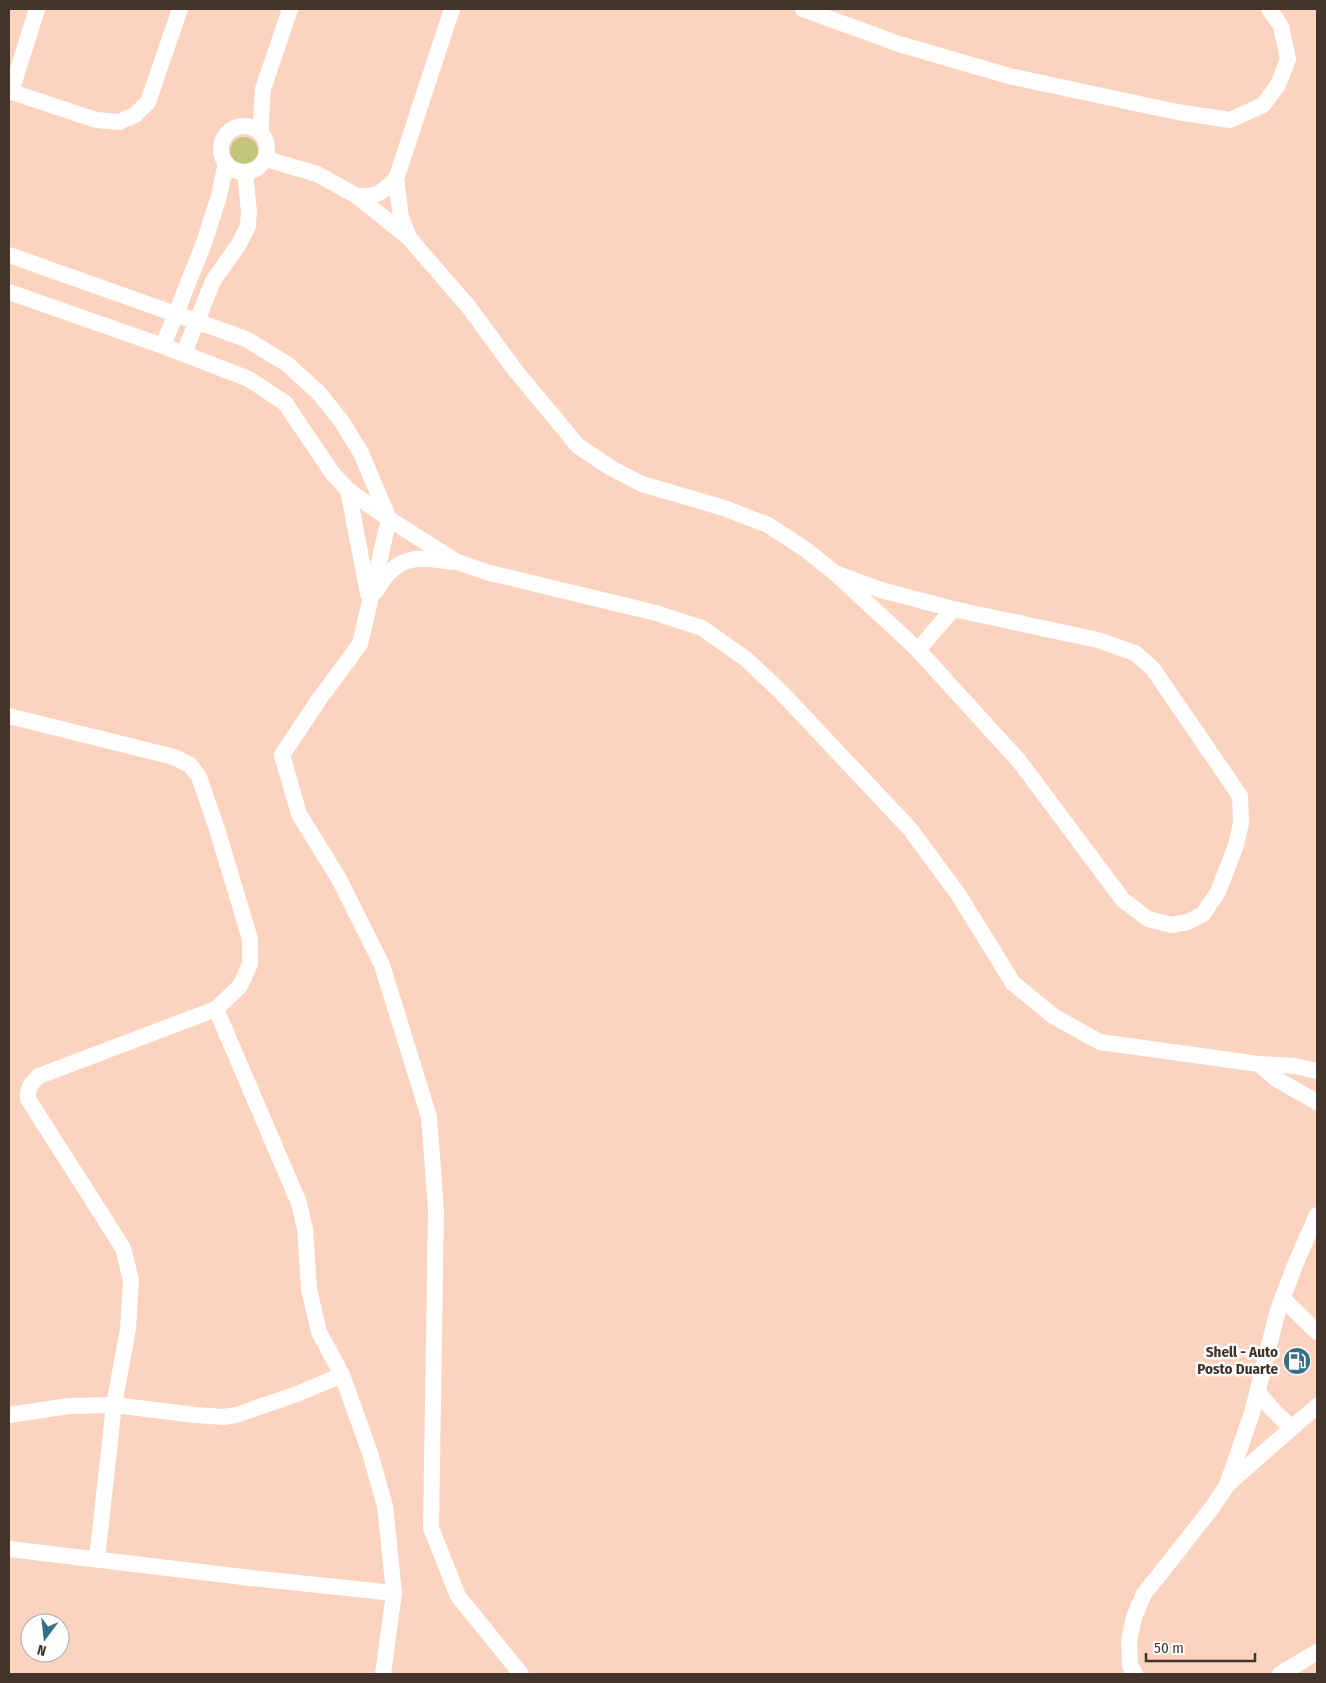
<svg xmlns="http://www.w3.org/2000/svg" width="1326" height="1683" font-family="'Fira Sans Condensed',sans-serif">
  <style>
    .green { fill: #c6c57e }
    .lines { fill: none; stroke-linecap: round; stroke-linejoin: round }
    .minor { stroke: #fff; stroke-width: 16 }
    .labels { text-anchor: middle; stroke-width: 5; stroke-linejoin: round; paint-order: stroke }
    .poi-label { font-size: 15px; font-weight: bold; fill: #42332b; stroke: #fdfdfd; text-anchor: end }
  </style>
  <rect width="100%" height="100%" fill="#fbd3bf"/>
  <circle class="green" cx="244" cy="151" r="14"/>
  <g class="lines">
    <g class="minor">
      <path d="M803,9l96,35 110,32 168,36 53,8 33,-15 15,-20 10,-26 -7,-33 -12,-17"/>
      <path d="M9,91l87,29 23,2 16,-7 13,-13 32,-93"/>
      <path d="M11,92l26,-83"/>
      <circle cx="244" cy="149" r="23"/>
      <path d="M261,133v-15l2,-29 27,-80"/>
      <path d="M266,159l51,15 40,22 52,42 59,68 47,64 63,76 33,22 31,16 82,24 44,17 37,24 30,24"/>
      <path d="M357,196c21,1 24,-3 39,-17"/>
      <path d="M409,238l-8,-21 -5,-38 56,-170"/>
      <path d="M9,255l237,84 41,25 32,29 23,29 19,31 28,66 -29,125 -42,57 -36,54 17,59 40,65 43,86 47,152 7,93 -5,318 27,68 63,78"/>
      <path d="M9,292l154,54 86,33 36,24 48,71 15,16 41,29 68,43 29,10 170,41 46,15 44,31 35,33 129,137 48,65 55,89 40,33 47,26 159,22 36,2 22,5"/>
      <path d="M163,346l41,-103 15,-47 7,-33"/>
      <path d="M184,353l29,-72 26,-37 9,-18 1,-14 -4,-40"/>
      <path d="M348,490l20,104"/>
      <path d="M835,573l46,17 72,19 145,31 37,13 18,16 87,127 1,27 -5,22 -18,47 -15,22 -15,8 -17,3 -23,-6 -25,-19 -104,-139 -101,-111z"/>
      <path d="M376,591c20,-36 39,-35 76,-29"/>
      <path d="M918,650l35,-41"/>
      <path d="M9,716l165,41 16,8 9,12 18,52 33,110v25l-10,22 -24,23 -177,67c-8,7 -12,12 -11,23l95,149 8,32 -3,49 -14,76 -17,154"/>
      <path d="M216,1009l83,194 6,26 4,60 10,43 23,43 28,78 15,53 9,87 -11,81"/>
      <path d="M1259,1064l17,15 41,23"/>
      <path d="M1283,1299l34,33"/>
      <path d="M1258,1391c10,15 20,26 34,36"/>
      <path d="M9,1415l60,-9 45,-1 81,10 29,2 12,-2 61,-21 45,-19"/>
      <path d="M1228,1482l24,-69 26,-103 19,-50 20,-45"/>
      <path d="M9,1549l242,29 143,15"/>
      <path d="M1135,1674l-5,-9 -1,-24 5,-24 10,-23 67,-85 17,-25 89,-78"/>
      <path d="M1280,1674l37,-22"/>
    </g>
  </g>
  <defs>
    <symbol id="fuel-disc" viewBox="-11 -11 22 22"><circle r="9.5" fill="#346f87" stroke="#fdfdfd"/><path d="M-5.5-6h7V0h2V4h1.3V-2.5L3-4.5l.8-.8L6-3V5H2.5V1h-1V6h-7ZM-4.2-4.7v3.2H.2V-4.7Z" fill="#fff"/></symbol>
  </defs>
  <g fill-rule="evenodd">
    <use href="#fuel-disc" x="1281" y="1345" width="32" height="32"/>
  </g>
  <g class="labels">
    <g class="poi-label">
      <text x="1278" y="1357">Shell - Auto<tspan x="1278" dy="17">Posto Duarte</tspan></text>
    </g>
  </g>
  <rect width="1326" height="1683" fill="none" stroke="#42332b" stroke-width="20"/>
  <g transform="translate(45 1638) rotate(195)"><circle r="24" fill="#fdfdfd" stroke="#b2aca9"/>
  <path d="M0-4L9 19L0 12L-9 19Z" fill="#346f87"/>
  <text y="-8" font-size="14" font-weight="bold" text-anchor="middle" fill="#42332b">N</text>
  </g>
  <path d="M1146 1653v8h109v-8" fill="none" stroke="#42332b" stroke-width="2.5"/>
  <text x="1154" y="1653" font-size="15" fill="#42332b" stroke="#fdfdfd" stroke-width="4" paint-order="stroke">50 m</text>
</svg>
